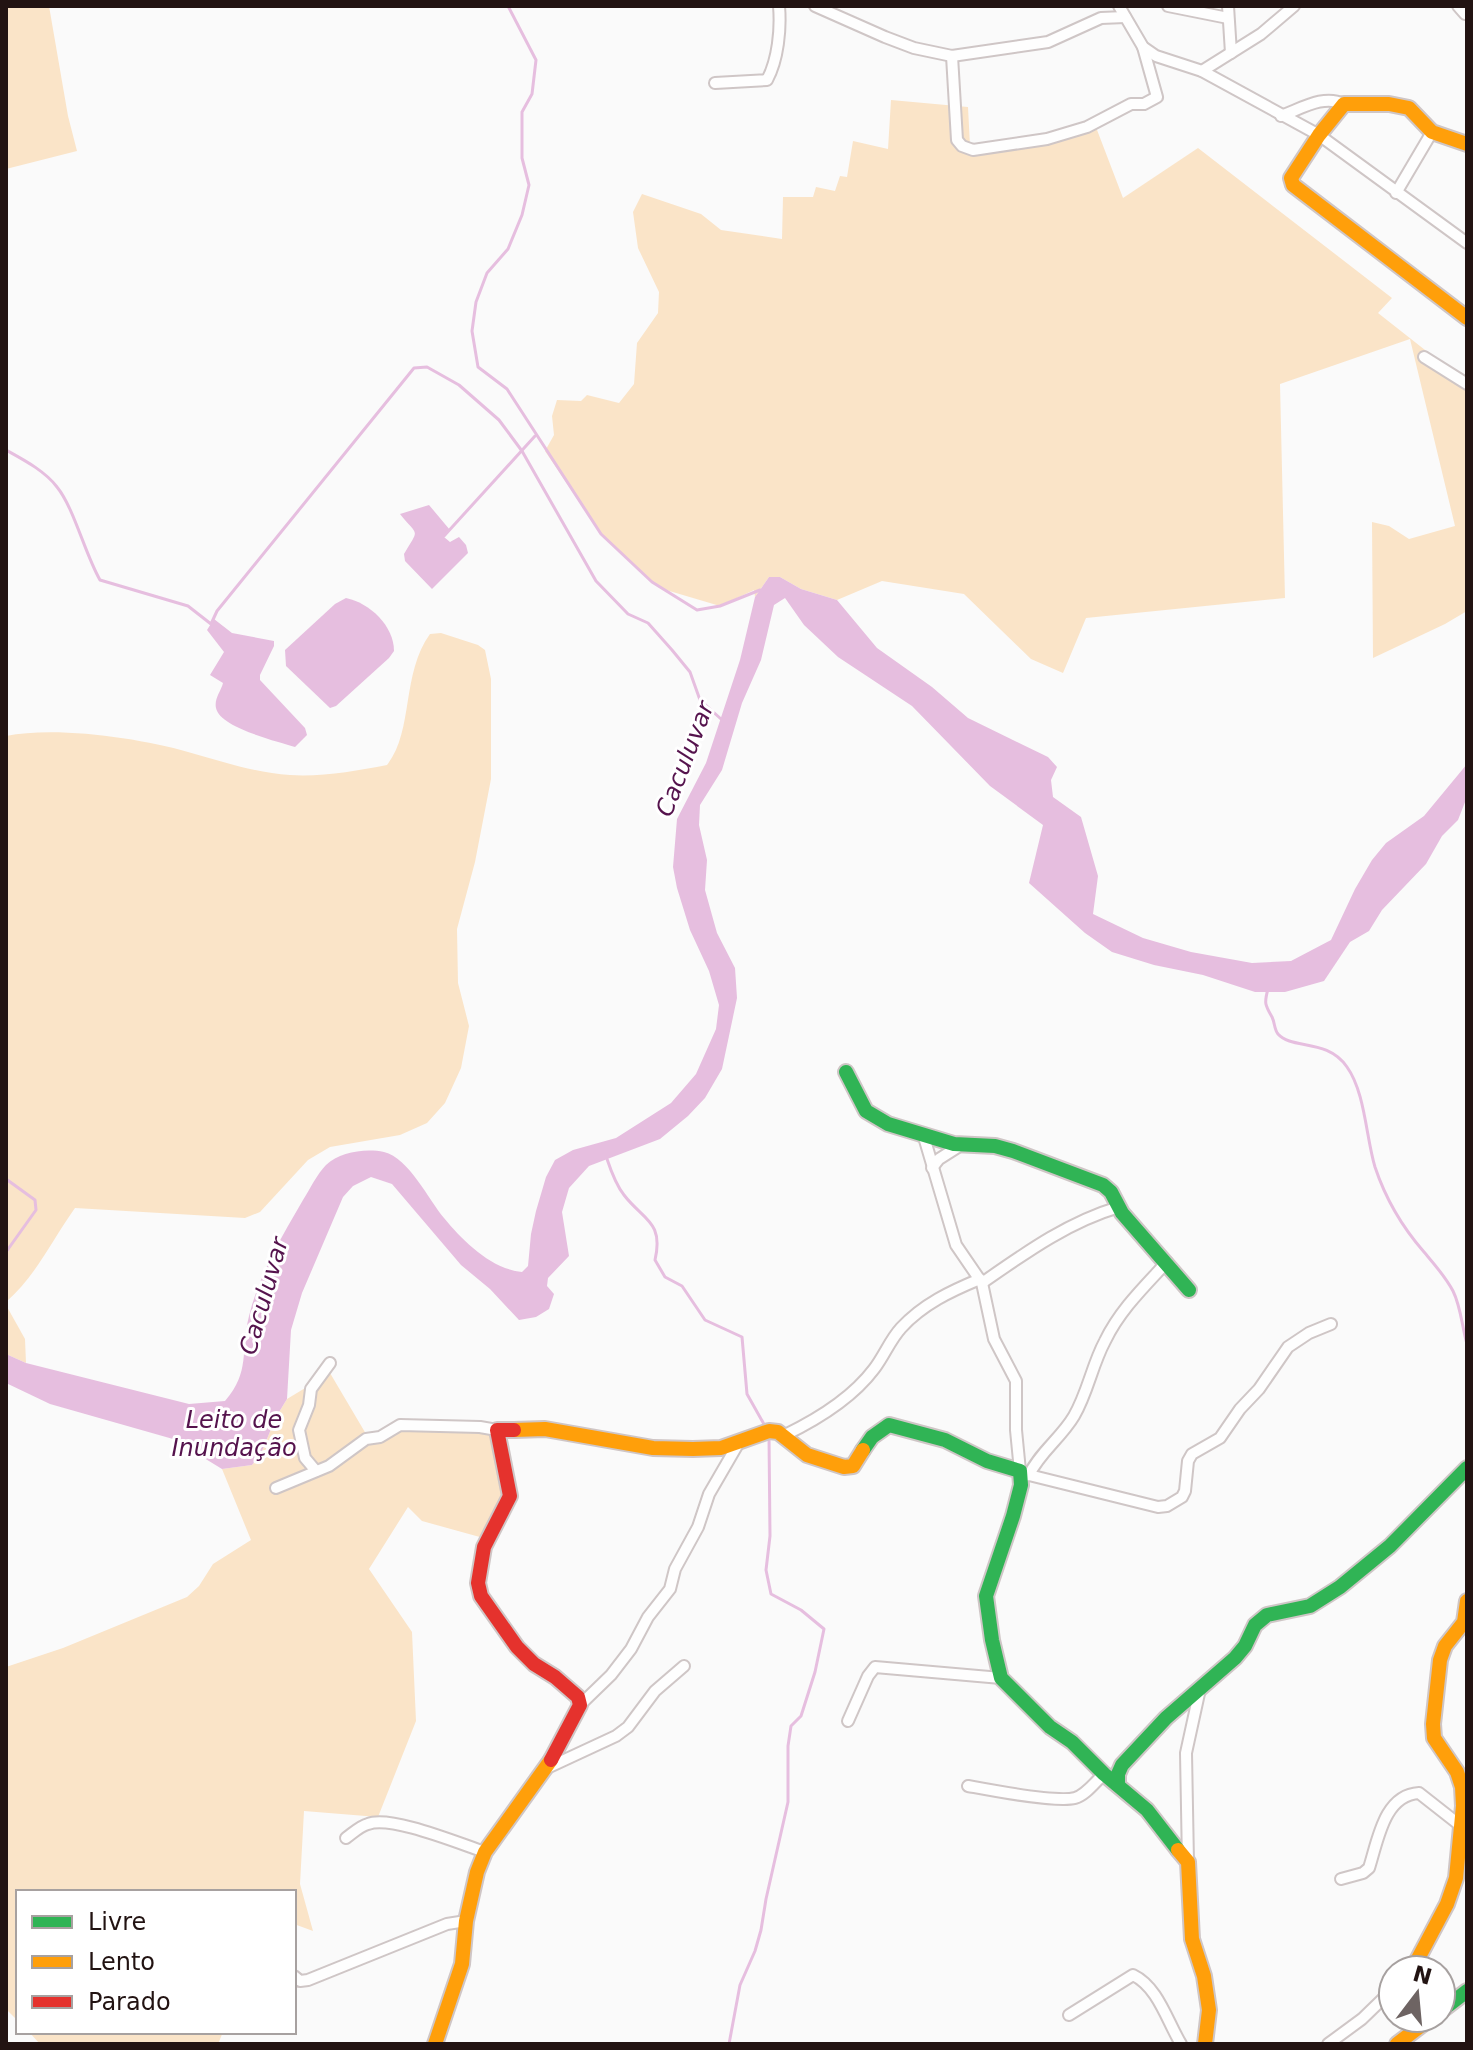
<svg xmlns="http://www.w3.org/2000/svg" width="1473" height="2050" font-family="'DejaVu Sans',sans-serif">
  <style>
    .green { fill: #fae4c8 }
    .water { fill: #e6bedf }
    .lines { fill: none; stroke-linecap: round; stroke-linejoin: round }
    .stream { stroke: #e6bedf; stroke-width: 3 }
    .street-casing { stroke: #cfc6c6; stroke-width: 14 }
    .fast-casing { stroke: #cfc6c6; stroke-width: 18 }
    .slow-casing { stroke: #cfc6c6; stroke-width: 18 }
    .jam-casing { stroke: #cfc6c6; stroke-width: 18 }
    .street { stroke: #fefefe; stroke-width: 10 }
    .fast { stroke: #30b455; stroke-width: 14 }
    .slow { stroke: #ff9f0a; stroke-width: 14 }
    .jam { stroke: #e5322d; stroke-width: 14 }
    .labels { text-anchor: middle; stroke-width: 6; stroke-linejoin: round; paint-order: stroke }
    .water-label { font-size: 24px; font-style: italic; fill: #55134d; stroke: #fff }
  </style>
  <rect width="100%" height="100%" fill="#fafafa"/>
  <g class="green">
    <path d="M6,6h43l19,110 9,35 -71,18z"/>
    <path d="M891,100l77,7 2,39 60,-8 64,-16 29,76 75,-50 194,150 -14,15 89,70v228l-22,13 -72,34 -1,-136 17,4 20,13 46,-13 -45,-187 -130,45 5,214 -199,20 -23,55 -32,-14 -67,-65 -82,-13 -45,19 -36,-11 -21,-12h-11l-14,20 -1,-7 -34,16 -54,-16 -14,-8 -51,-48 -56,-83 9,-16 -2,-19 5,-16 24,1 6,-6 32,8 15,-19 3,-41 21,-30 1,-21 -21,-44 -5,-36 9,-18 59,20 20,16 61,9 1,-42h30l3,-10 19,4 5,-15 7,1 6,-36 35,8z"/>
    <path d="M441,633l37,12 7,5 6,29v100l-16,83 -18,67 1,54 11,43 -8,42 -16,35 -18,20 -27,12 -70,12 -22,13 -48,52 -15,6 -170,-10c-23,32 -39,68 -69,94v-566c50,-10 133,2 182,16 33,9 67,21 102,23 32,2 66,-4 97,-10 27,-34 14,-91 43,-131z"/>
    <path d="M6,1305l19,34 1,24 -20,-9z"/>
    <path d="M330,1373l39,66 26,-12 102,3 13,66 -23,43 -65,-18 -14,-14 -39,62 43,63 4,89 -38,96 -74,-6 -4,73 13,47 -19,-7v-32h-276v129l-12,-12v-342l57,-19 124,-51 12,-11 14,-22 38,-24 -29,-71 30,-4 10,-14 14,-34 11,-18z"/>
    <path d="M29,2032h194l-5,12h-178z"/>
  </g>
  <g class="water">
    <path d="M429,505l21,25 -6,7 6,5 9,-5 7,8 2,8 -36,36 -27,-28 -1,-7c16,-27 14,-17 -4,-40z"/>
    <path d="M769,577h11l21,12 36,11 40,48 55,39 36,31 80,39 9,10 -6,13 2,17 28,20 17,59 -5,38 50,24 48,14 61,11 39,-2 40,-21 24,-51 17,-29 14,-17 38,-27 43,-52v33l-9,23 -16,16 -16,28 -44,46 -13,21 -19,11 -26,39 -39,11h-30l-52,-17 -49,-10 -42,-13 -27,-19 -56,-50 14,-58 -53,-39 -78,-80 -74,-49 -34,-32 -19,-27 -11,7 -13,55 -19,43 -20,67 -22,35 -1,20 8,35 -2,30 12,43 18,35 2,30 -15,71 -17,29 -17,18 -28,23 -71,27 -20,22 -7,24 7,44 -21,22 -1,8 7,8 -5,15 -13,8 -17,3 -29,-31 -29,-24 -69,-81 -21,-7 -18,9 -10,11 -41,96 -11,37 -4,69 -11,18 -14,34 -10,14 -30,4 -49,-30 -123,-35 -44,-21v-29l20,9 163,41 36,-3c26,-30 15,-50 24,-85 10,-41 33,-80 54,-116 7,-11 14,-26 23,-35 14,-13 39,-17 58,-13 25,6 44,47 60,66 19,23 47,51 78,54l6,-6 3,-32 5,-23 10,-34 9,-17 18,-10 43,-12 55,-35 25,-29 20,-45 3,-24 -10,-34 -19,-41 -13,-42 -4,-21 4,-48 29,-56 34,-103 15,-63z"/>
    <path d="M346,598c24,5 48,28 48,53l-5,7 -53,48 -6,2 -44,-42 -1,-16 50,-46z"/>
    <path d="M214,619l18,14 42,8v5l-14,29v5l45,48 2,7 -12,12c-18,-6 -75,-19 -79,-39 -2,-9 5,-17 7,-25l-13,-8 14,-23 -17,-22z"/>
  </g>
  <g class="lines">
    <g class="stream">
      <path d="M508,6l28,54 -4,34 -10,18v46l7,27 -7,30 -14,34 -21,24 -11,29 -4,29 6,36 29,22 94,145 51,48 45,28 23,-4 40,-16"/>
      <path d="M6,450c18,10 39,21 51,37 17,21 28,67 43,93l88,26 23,18 6,-13 197,-243 13,-1 32,18 40,35 23,31 74,130 32,33 20,9 24,27 18,22 10,28 21,19"/>
      <path d="M444,536l91,-100"/>
      <path d="M1268,989c-4,14 -3,16 4,28 3,6 2,12 6,17 14,16 49,4 69,33 18,25 19,70 28,100 10,30 28,61 49,85 11,13 21,24 29,39 8,16 9,36 14,53"/>
      <path d="M607,1159c4,12 9,26 17,36 19,25 40,26 31,65l10,17 17,9 23,34 37,17 5,57 18,32"/>
      <path d="M6,1179l29,21 1,10 -30,42"/>
      <path d="M729,2044l11,-59 15,-34 6,-21 5,-31 22,-97v-56l3,-20 10,-10 14,-44 9,-43 -23,-19 -30,-16 -5,-24 4,-34 -1,-100"/>
    </g>
    <defs>
      <g id="street">
        <path d="M815,6l70,31 29,11 38,8 96,-14 53,-24 24,-1"/>
        <path d="M1119,6l24,41 13,9 46,15 117,64 148,108"/>
        <path d="M1168,6l60,12"/>
        <path d="M1228,6l3,47"/>
        <path d="M1458,6l7,8"/>
        <path d="M952,56l5,84 5,6 11,4 74,-11 40,-12 44,-23h13l13,-7 -14,-50"/>
        <path d="M1202,71l59,-37 33,-28"/>
        <path d="M715,83l52,-3c11,-20 14,-51 12,-74"/>
        <path d="M1281,116c20,-7 42,-22 63,-12"/>
        <path d="M1396,193l36,-61"/>
        <path d="M1424,357l43,27"/>
        <path d="M924,1137l32,108 26,38 12,56 22,42v49l4,41"/>
        <path d="M932,1168l7,-9 22,-14"/>
        <path d="M982,1283c43,-30 86,-61 137,-76"/>
        <path d="M785,1435c31,-15 68,-38 89,-66 10,-13 16,-29 27,-41 22,-24 50,-37 79,-49"/>
        <path d="M316,1471l-11,-13 -6,-28 10,-25 2,-16 19,-26"/>
        <path d="M1029,1475c11,-23 32,-37 45,-59 14,-24 18,-51 31,-75 15,-31 39,-54 62,-79"/>
        <path d="M1022,1476l7,-1 129,32 9,-1 15,-9 3,-6 3,-30 4,-7 28,-16 20,-29 19,-20 29,-42 21,-14 22,-9"/>
        <path d="M276,1488l53,-22 37,-27 14,-2 20,-12 80,2 17,3"/>
        <path d="M580,1705l31,-30 20,-26 17,-32 22,-28 5,-20 23,-42 11,-33 29,-50"/>
        <path d="M848,1721l20,-45 7,-9 126,11"/>
        <path d="M545,1769l71,-33 12,-9 27,-36 29,-25"/>
        <path d="M968,1786c22,4 88,17 107,12 11,-3 20,-16 29,-24"/>
        <path d="M346,1838c7,-5 14,-12 22,-14 23,-9 92,20 117,28"/>
        <path d="M1188,1862l-2,-109 14,-64"/>
        <path d="M1341,1879l22,-6 6,-5c9,-28 15,-73 50,-75l42,33"/>
        <path d="M294,1976l6,5 8,-1 139,-56 19,-3"/>
        <path d="M1069,2015l64,-40c25,12 34,46 48,69"/>
        <path d="M1328,2044l34,-25 31,-30"/>
      </g>
      <g id="fast">
        <path d="M846,1072l20,39 22,13 66,20 41,2 18,5 90,34 8,7 11,21 67,77"/>
        <path d="M863,1450l9,-13 17,-12 56,15 42,21 33,10 1,14 -8,31 -27,80 6,44 9,38 49,49 22,15 32,32 43,36 31,40"/>
        <path d="M1118,1785v-11l4,-9 44,-47 69,-60 10,-12 10,-21 12,-10 43,-9 30,-19 50,-41 77,-78"/>
        <path d="M1441,2011l26,-20"/>
      </g>
      <g id="slow">
        <path d="M1467,144l-35,-12 -23,-24 -20,-4h-45l-25,31 -28,43 2,7 174,133"/>
        <path d="M514,1430l31,-1 108,19 40,1 28,-1 48,-17 9,1 29,23 37,12 9,-1 10,-16"/>
        <path d="M1178,1850l10,12 4,77 12,37 5,34 -4,34"/>
        <path d="M1412,1970l35,-66 9,-26 7,-72 -1,-19 -5,-15 -23,-34 -1,-14 7,-64 5,-14 19,-24 3,-21"/>
        <path d="M435,2044l27,-80 4,-43 11,-49 8,-20 66,-92"/>
        <path d="M1397,2044l34,-26"/>
      </g>
      <path id="jam" d="M514,1430h-17l13,66 -26,51 -6,36 3,13 36,51 17,17 21,13 23,20 2,8 -29,55"/>
    </defs>
    <use href="#street" class="street-casing"/>
    <use href="#fast" class="fast-casing"/>
    <use href="#slow" class="slow-casing"/>
    <use href="#jam" class="jam-casing"/>
    <use href="#street" class="street"/>
    <use href="#fast" class="fast"/>
    <use href="#slow" class="slow"/>
    <use href="#jam" class="jam"/>
  </g>
  <g class="labels">
    <g class="water-label">
      <text transform="translate(685 759) rotate(-69)" y="8">Caculuvar</text>
      <text transform="translate(264 1296) rotate(-74)" y="8">Caculuvar</text>
      <text x="234" y="1428">Leito de<tspan x="234" dy="28">Inundação</tspan></text>
    </g>
  </g>
  <rect width="1473" height="2050" fill="none" stroke="#221312" stroke-width="16"/>
  <rect x="16" y="1890" width="280" height="144" fill="#ffffff" stroke="#a7a1a0" stroke-width="2"/>
  <rect x="32" y="1916" width="40" height="12" fill="#30b455" stroke="#a7a1a0" stroke-width="2"/>
  <text x="88" y="1930" font-size="24" fill="#221312">Livre</text>
  <rect x="32" y="1956" width="40" height="12" fill="#ff9f0a" stroke="#a7a1a0" stroke-width="2"/>
  <text x="88" y="1970" font-size="24" fill="#221312">Lento</text>
  <rect x="32" y="1996" width="40" height="12" fill="#e5322d" stroke="#a7a1a0" stroke-width="2"/>
  <text x="88" y="2010" font-size="24" fill="#221312">Parado</text>
  <g transform="translate(1417 1994) rotate(16)"><circle r="38" fill="#ffffff" stroke="#a7a1a0" stroke-width="2"/>
  <path d="M0-6L14 30L0 20L-14 30Z" fill="#6e6463"/>
  <text y="-12" font-size="22" font-weight="bold" text-anchor="middle" fill="#221312">N</text>
  </g>
</svg>
